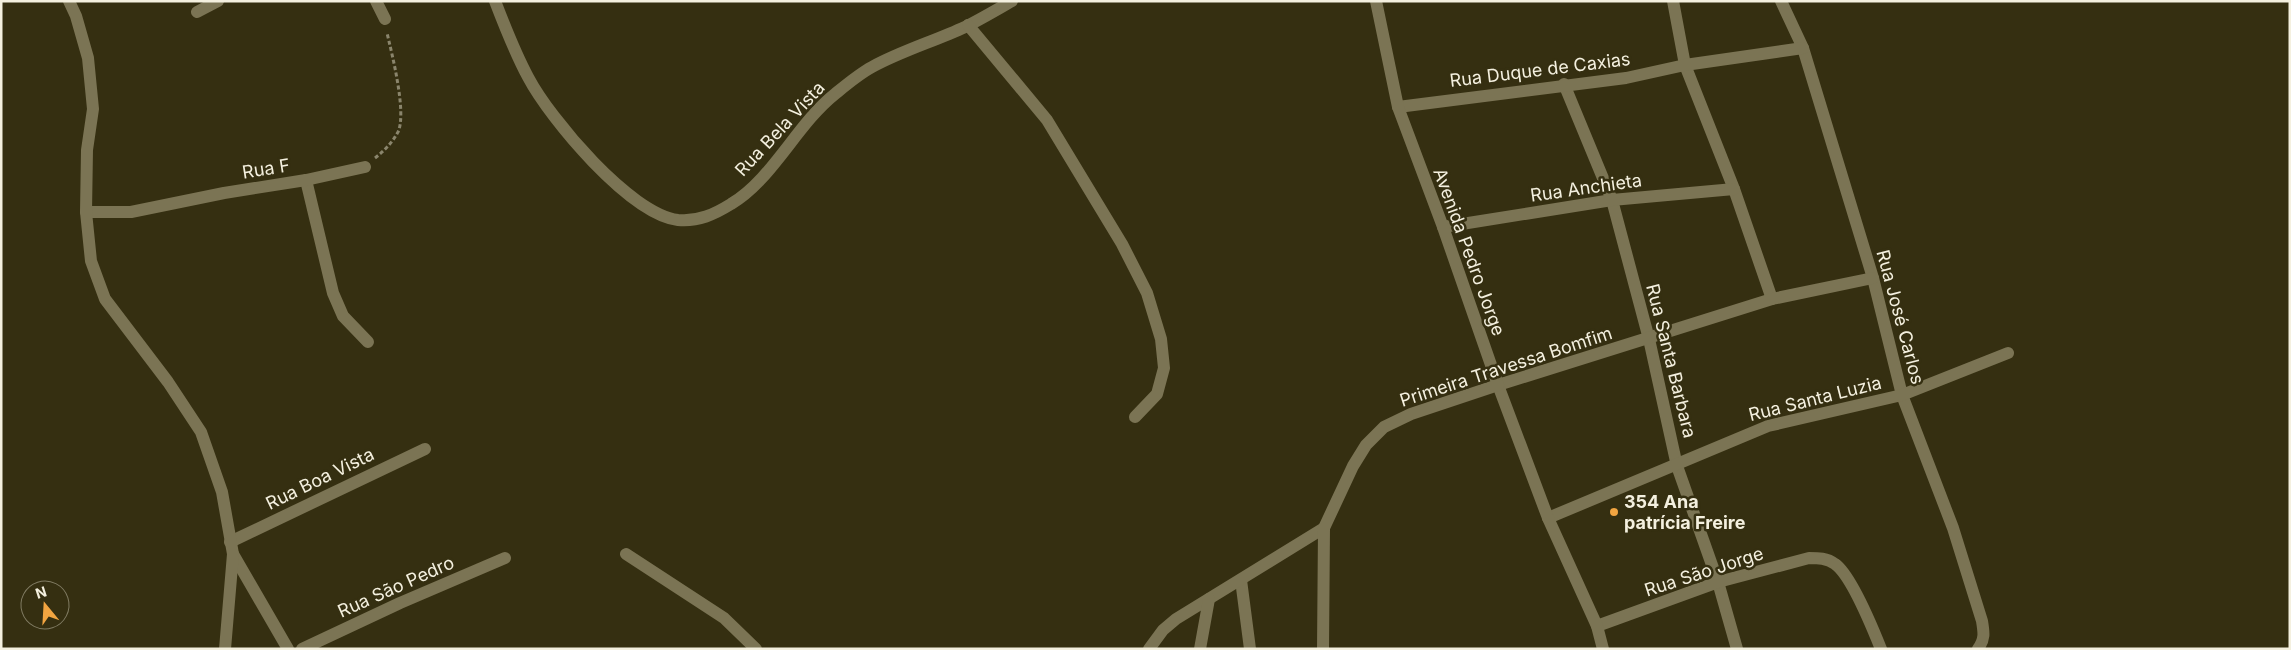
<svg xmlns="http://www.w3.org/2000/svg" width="2291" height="650" font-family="Inter,sans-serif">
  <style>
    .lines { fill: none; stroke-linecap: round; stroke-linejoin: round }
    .path { stroke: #8a856c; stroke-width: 3; stroke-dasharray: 4 2.5; stroke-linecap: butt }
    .minor { stroke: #7b7454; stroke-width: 12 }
    .tertiary { stroke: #7b7454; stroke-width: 12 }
    .secondary { stroke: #7b7454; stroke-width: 12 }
    .poi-dot { fill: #f2a541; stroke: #352f11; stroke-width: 2 }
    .labels { text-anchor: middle; stroke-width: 5; stroke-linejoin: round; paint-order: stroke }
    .street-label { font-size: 18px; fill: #f4f0df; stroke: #352f11 }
    .poi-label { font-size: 18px; font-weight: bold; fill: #f4f0df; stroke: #352f11; text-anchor: start }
  </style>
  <rect width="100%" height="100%" fill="#352f11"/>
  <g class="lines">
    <path class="path" d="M375,158c9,-7 17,-15 23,-26 9,-19 -6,-78 -11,-99"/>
    <g class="minor">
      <path d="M376,1l9,18"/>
      <path d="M495,1c10,26 20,52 33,76 22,42 102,137 150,143 20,2 37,-6 53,-16 41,-24 66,-80 104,-110 11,-9 24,-20 37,-27 29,-16 63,-26 93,-40 16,-8 31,-17 47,-26"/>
      <path d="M1673,1l12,64 49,124 38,110"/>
      <path d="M1781,1l22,47 70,230 29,117 51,133 29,93c2,12 3,18 -4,28"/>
      <path d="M197,12l21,-11"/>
      <path d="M968,25l79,95 75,124 25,49 14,46 3,29 -7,26 -22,23"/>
      <path d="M1564,84l48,116 37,139 28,127 41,116 19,67"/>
      <path d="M1398,107l228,-29 59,-13 118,-17"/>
      <path d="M306,180l27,113 10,23 25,26"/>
      <path d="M86,212h45l93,-19 82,-13 59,-13"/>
      <path d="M1443,227l169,-27 122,-11"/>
      <path d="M1498,385l274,-86 101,-21"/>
      <path d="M1548,518l220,-92 134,-31 106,-42"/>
      <path d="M230,542l195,-93"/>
      <path d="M626,554l98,64 32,31"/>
      <path d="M1241,580l9,69"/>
      <path d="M1597,626l121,-44 91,-24c9,0 18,0 26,6 16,11 38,65 46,85"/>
      <path d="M302,649l98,-46 105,-45"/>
      <path d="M1149,649l14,-19 13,-11 148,-91"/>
      <path d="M1200,649l9,-50"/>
    </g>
    <g class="tertiary">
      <path d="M1376,1l22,106 45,120 55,158 50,133 49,108 6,23"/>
      <path d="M233,554l55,95"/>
      <path d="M1323,649l1,-121 29,-62 13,-21 18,-18 27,-13 87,-29"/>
    </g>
    <path class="secondary" d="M69,1l7,15 12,42 5,51 -6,41 -1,62 5,49 14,38 63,83 33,50 21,60 11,62 -8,95"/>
  </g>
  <circle class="poi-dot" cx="1614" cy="512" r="5"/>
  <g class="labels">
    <g class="street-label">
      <text transform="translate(1540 70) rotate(-7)" y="6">Rua Duque de Caxias</text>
      <text transform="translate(780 129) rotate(-47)" y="6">Rua Bela Vista</text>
      <text transform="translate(266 169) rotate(-9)" y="6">Rua F</text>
      <text transform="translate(1586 188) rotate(-8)" y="6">Rua Anchieta</text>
      <text transform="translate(1469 252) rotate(70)" y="6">Avenida Pedro Jorge</text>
      <text transform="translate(1900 317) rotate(75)" y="6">Rua José Carlos</text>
      <text transform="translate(1671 361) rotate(76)" y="6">Rua Santa Barbara</text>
      <text transform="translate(1506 367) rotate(-18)" y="6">Primeira Travessa Bomfim</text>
      <text transform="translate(1815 399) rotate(-14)" y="6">Rua Santa Luzia</text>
      <text transform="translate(320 479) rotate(-26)" y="6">Rua Boa Vista</text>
      <text transform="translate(1704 572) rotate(-18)" y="6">Rua São Jorge</text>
      <text transform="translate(396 587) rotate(-24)" y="6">Rua São Pedro</text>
    </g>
    <g class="poi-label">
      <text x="1624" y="508">354 Ana<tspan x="1624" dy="21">patrícia Freire</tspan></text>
    </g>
  </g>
  <rect width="2291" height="650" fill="none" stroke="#f4f0df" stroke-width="5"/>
  <g transform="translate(45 605) rotate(342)"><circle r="24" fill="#352f11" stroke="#817c63"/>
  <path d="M0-4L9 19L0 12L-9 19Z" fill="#f2a541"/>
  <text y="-8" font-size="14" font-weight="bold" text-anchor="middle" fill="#f4f0df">N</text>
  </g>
</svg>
